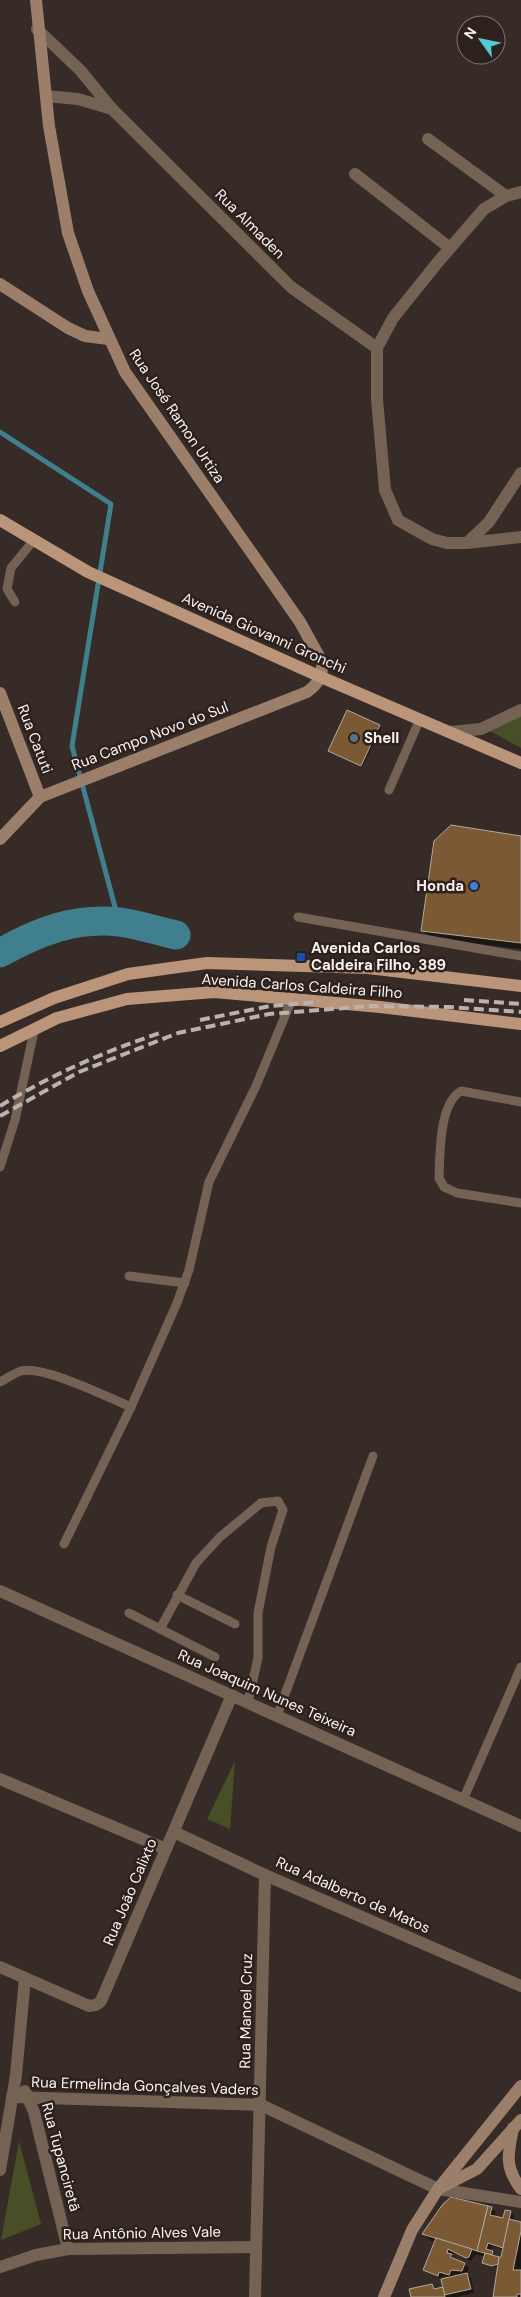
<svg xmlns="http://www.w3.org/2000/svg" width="521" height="2297" font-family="'DM Sans',sans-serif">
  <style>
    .green { fill: #484f26 }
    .shadow { fill: #0007; fill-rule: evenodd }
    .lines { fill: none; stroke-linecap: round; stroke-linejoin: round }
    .stream { stroke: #407f8e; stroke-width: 5 }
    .river { stroke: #407f8e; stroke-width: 29 }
    .building { fill: #7b5934; stroke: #b2a89d }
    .lane { stroke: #746255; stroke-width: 9 }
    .street { stroke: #746255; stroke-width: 12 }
    .secondary { stroke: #9b7f6a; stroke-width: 12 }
    .primary { stroke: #ba957a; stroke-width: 12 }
    .rail { stroke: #bbb2ae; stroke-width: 4; stroke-dasharray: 10 5; stroke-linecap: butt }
    .service-dot { fill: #5c6f8a; stroke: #2c211d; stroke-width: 2 }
    .shop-dot { fill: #3f7fe0; stroke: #2c211d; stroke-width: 2 }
    .transit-dot { fill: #1a4fb4; stroke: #2c211d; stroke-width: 2 }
    .labels { text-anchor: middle; stroke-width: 5; stroke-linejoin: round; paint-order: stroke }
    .street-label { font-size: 15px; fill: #faf2ef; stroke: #2c211d }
    .poi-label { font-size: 15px; font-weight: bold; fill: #faf2ef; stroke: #2c211d; text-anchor: start }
  </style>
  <rect width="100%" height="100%" fill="#362b26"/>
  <g class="green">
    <path d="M521,714v34l-31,-17z"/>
    <path d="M235,1761l-5,68 -23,-10z"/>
    <path d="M19,2141l22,83 -40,16z"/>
  </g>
  <g class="shadow">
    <path d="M379,726l2,2 -19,39 -33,-16z"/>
    <path d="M521,838v111l-90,-10 -9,-9z"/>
    <path d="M491,2208l5,4 -2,5 10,3 6,-8 4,4 -1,5 8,2v74h-27l5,-31 -5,1 -8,-3 -1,-7 -9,-3 -5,7 -18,-9 -2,4 4,3 14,9 -3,6 5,5 3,14 -17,4h-45l20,-12 5,5 7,-2 8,-10 -8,-2 -2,3 -17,-9 11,-28 -6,-2 -6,-6zM492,2246l12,4 -2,9 -6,-1 -5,-7zM455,2274l10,1 -12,3z"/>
  </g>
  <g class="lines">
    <path class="stream" d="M0,432l111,72 -39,242 47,176"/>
    <path class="river" d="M0,953c37,-21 75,-36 119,-31 18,2 38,9 57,13"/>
  </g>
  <g class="building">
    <path d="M347,710l33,15 -19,41 -33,-15z"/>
    <path d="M451,825l70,11v107l-100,-12 13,-90z"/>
    <path d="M451,2197l37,9 -11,45 -55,-17 21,-30z"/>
    <path d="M488,2206l4,1 -2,8 13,3 2,-8 6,1 -8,37 -15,-5 -2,6 7,2 -1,4 -15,-4z"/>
    <path d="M509,2219l12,3v9l-8,39h8v27v-3h-4v3h-24l6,-40h2z"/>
    <path d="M436,2238l36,11 -3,8 -3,1 -18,-9 -1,4 5,1 -2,3 15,6 -3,8 -11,-1 -2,5 -10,-3 -1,4 -15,-6z"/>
    <path d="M485,2253l14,4 -1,7 -6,2 -10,-3z"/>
    <path d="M467,2273l4,16 -27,6 -3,-16z"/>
    <path d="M432,2284l2,5 9,-2 2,10h-34l-2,-8z"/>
  </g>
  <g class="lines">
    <g class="lane">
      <path d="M15,602l-8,-13 4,-21 23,-28"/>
      <path d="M389,790l31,-71"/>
      <path d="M298,917l223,39"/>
      <path d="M521,1102l-60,-11c-22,13 -21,62 -22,87l5,9 13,6 64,10"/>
      <path d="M0,1167l15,-47 19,-89"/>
      <path d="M129,1276l56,7"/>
      <path d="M0,1382c6,-3 14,-9 21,-11 22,-6 86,26 110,36"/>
      <path d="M64,1544l67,-137 46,-104 12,-33 20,-88 47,-96 36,-87"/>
      <path d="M177,1595l58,29"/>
      <path d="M129,1613l86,44"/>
      <path d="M160,1629l36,-66 24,-26 41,-34 17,-2 5,9 -12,37 -13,66v45l-10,44"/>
      <path d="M277,1716l96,-260"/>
      <path d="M463,1800l58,-133"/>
    </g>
    <g class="street">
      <path d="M37,29l43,41 32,39 179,178 86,61"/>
      <path d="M46,96l32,3 34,10"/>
      <path d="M428,139l78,57"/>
      <path d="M355,174l95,74"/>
      <path d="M521,192l-15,4 -22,13 -46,53 -45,56 -16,30v51l8,91 13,30 34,19 15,4h20l22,-21 32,-49"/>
      <path d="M467,543l54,-6"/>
      <path d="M450,732l31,-3 40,-19"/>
      <path d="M0,1591l521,235"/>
      <path d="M0,1779l166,70"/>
      <path d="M174,1832l91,43 256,111"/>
      <path d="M0,1967l89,39 7,-1 5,-4 131,-306"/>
      <path d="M25,2091l9,21 34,137"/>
      <path d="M12,2097l249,8 177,84 83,13"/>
      <path d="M0,2170l16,-95 9,-97"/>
      <path d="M0,2267l36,-12 32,-6 188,-2"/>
      <path d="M255,2297l10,-422"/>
    </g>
    <g class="secondary">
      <path d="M0,284l68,44 17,8 23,3"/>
      <path d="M0,693l40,104"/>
      <path d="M0,839l40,-42 267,-105c11,-8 16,-16 15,-30l-22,-40 -175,-250 -37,-81 -20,-58 -19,-107 -13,-126"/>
      <path d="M513,2128c-5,26 -9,38 8,61"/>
      <path d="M440,2188l37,-19 44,-49"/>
      <path d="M384,2297l28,-67 26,-41 83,-103"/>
    </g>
    <g class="primary">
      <path d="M0,520l88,52 233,105 200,86"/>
      <path d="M0,1022l54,-24 74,-24 79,-11 161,5 153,18"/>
      <path d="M0,1046l57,-28 70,-19 87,-7 166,15 141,17"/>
    </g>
    <g class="rail">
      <path d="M464,1000l57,4"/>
      <path d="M200,1020l70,-14 49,-4"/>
      <path d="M0,1106c51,-31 103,-54 160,-73"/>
      <path d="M0,1116l79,-44 99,-39 91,-19 101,-8 79,1 72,5"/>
    </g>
  </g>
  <circle class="service-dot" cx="354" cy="738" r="5"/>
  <circle class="shop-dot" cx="474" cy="886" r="5"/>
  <rect class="transit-dot" x="296" y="952" width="10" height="10" rx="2.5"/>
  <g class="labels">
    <g class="street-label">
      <text transform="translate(250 224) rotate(45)" y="5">Rua Almaden</text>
      <text transform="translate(177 416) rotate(56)" y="5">Rua José Ramon Urtiza</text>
      <text transform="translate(264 633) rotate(24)" y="5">Avenida Giovanni Gronchi</text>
      <text transform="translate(150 736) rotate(-21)" y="5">Rua Campo Novo do Sul</text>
      <text transform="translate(35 739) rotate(69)" y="5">Rua Catuti</text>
      <text transform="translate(302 986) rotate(4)" y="5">Avenida Carlos Caldeira Filho</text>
      <text transform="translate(267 1693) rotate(24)" y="5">Rua Joaquim Nunes Teixeira</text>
      <text transform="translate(130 1892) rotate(-67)" y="5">Rua João Calixto</text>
      <text transform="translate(353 1895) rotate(24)" y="5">Rua Adalberto de Matos</text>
      <text transform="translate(246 2011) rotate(-89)" y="5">Rua Manoel Cruz</text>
      <text transform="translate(145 2086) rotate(2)" y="5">Rua Ermelinda Gonçalves Vaders</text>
      <text transform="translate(61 2157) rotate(75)" y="5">Rua Tupanciretã</text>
      <text transform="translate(142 2233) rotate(-1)" y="5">Rua Antônio Alves Vale</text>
    </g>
    <g class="poi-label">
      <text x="364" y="743">Shell</text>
      <text x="464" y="891" text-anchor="end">Honda</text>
      <text x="311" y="953">Avenida Carlos<tspan x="311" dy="17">Caldeira Filho, 389</tspan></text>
    </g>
  </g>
  <g transform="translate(481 40) rotate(303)"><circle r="24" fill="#2c211d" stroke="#7e7571"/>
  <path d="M0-4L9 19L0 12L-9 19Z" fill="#51ccd2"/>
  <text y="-8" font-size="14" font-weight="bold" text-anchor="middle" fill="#faf2ef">N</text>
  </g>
</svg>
